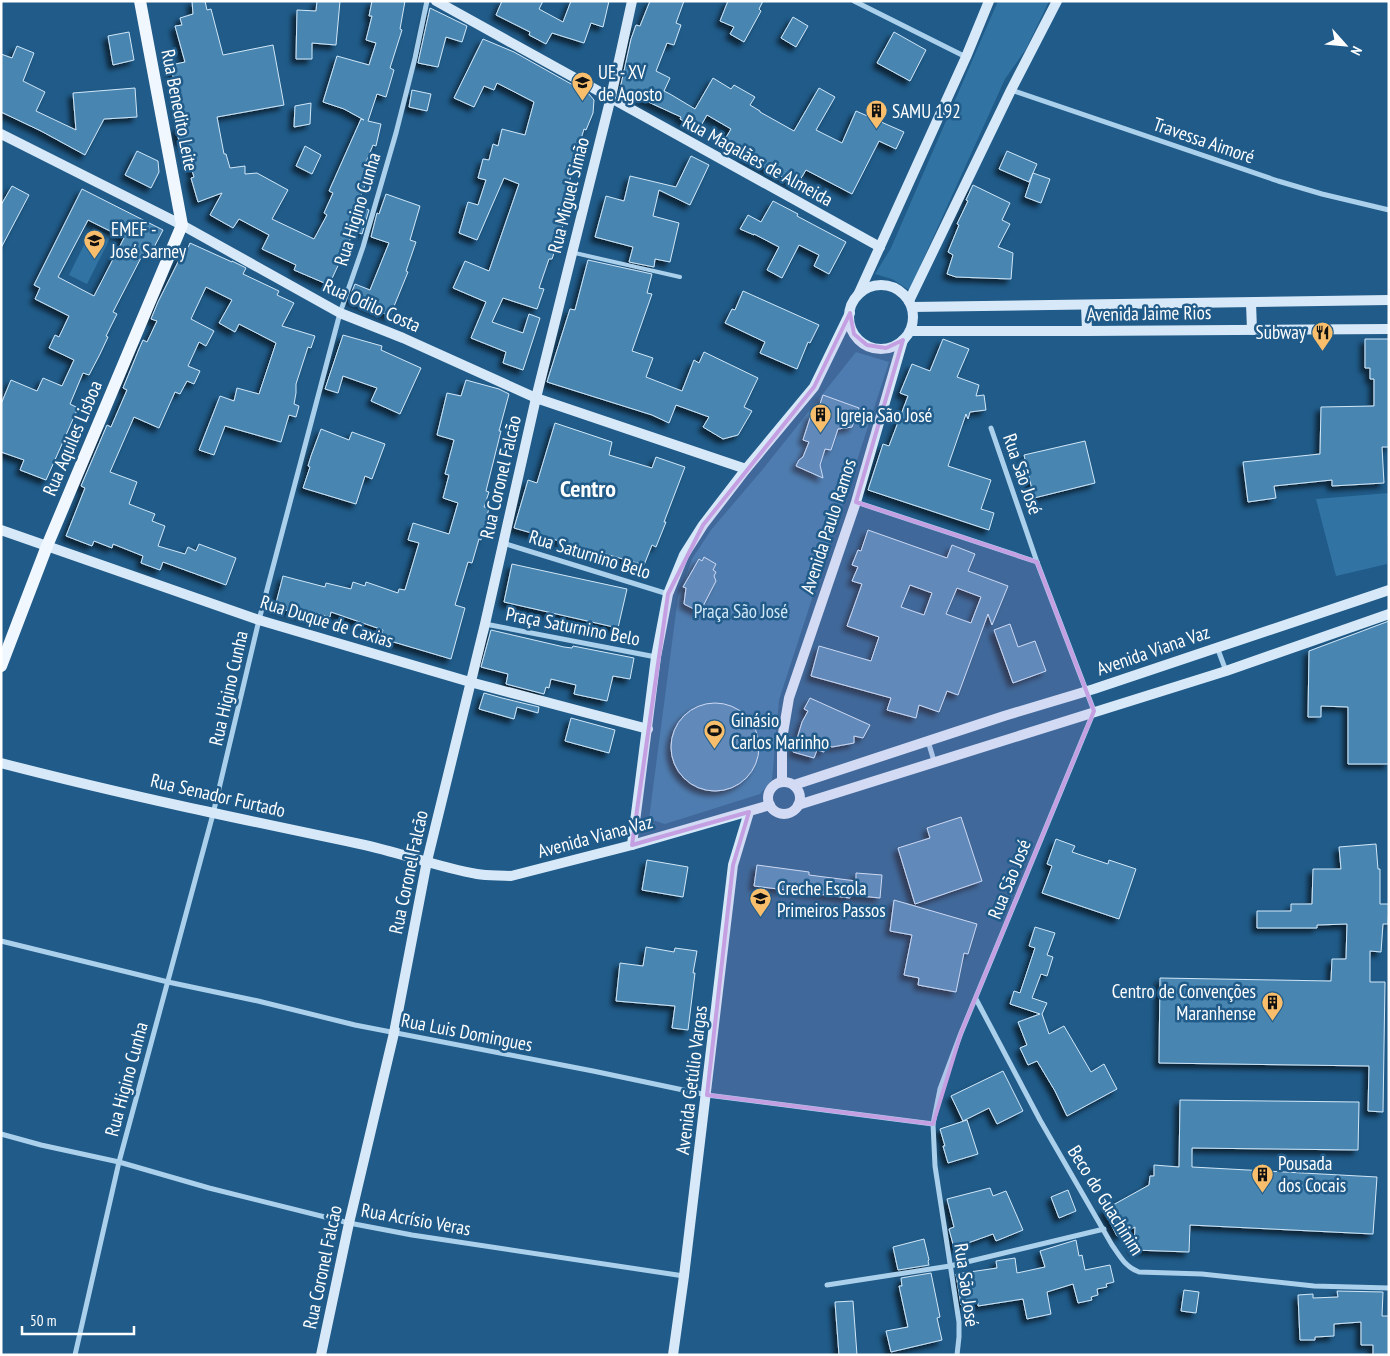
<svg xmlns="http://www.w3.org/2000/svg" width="1390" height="1356" font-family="'PT Sans Narrow',sans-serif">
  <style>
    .green { fill: #3174a4 }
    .building { fill: #4985b1; stroke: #d0e7f8; fill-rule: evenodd; filter: url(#shadow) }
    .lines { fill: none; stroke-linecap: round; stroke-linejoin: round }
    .lane { stroke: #abd0eb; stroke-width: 4 }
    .street { stroke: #abd0eb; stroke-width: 5 }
    .secondary { stroke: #d7e9f8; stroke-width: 10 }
    .primary { stroke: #f0f7fe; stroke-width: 12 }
    .marked { fill: #c4a0e2; fill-opacity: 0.2; stroke: #c4a0e2; stroke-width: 4; stroke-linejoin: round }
    .labels { text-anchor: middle; stroke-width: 5; stroke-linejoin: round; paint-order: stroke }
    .poi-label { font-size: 19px; fill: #fff; stroke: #205b89; text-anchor: start }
    .street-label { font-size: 19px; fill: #fff; stroke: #205b89 }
    .park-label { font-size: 19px; fill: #d0e7f8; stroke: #205b89 }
    .district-label { font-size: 24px; font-weight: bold; fill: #fff; stroke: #205b89 }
  </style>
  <defs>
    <filter id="shadow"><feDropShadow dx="-4.5" dy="4.5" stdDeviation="2.5" flood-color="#0009"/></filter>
  </defs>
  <rect width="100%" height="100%" fill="#205b89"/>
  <g class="green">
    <path d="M998,1h51l-23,48 -21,30 -84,185 -9,28 -20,-13 -17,-5 16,-26z"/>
    <path d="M93,227l18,9 -24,48 -18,-9z"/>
    <path d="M856,352l33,10 -110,338 -7,80 -12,14 -95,30 -16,-5 29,-222 14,-38 19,-29 52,-61z"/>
    <path d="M1389,493l-2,71 -51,12 -20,-77z"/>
  </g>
  <g class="building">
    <path d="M192,1h13l2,9 4,-1 12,46 50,-10 11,60 -67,12 7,37h2l4,14 15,-2v8l12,-1 31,17 -16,29 42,20 13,-24 -3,-2 9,-20 -4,-2 32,-72 3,1 -20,-11 -21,-7 14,-46 32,9 7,-22 -10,-3 6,-24h-3l3,-15h33l-5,28 2,1 -12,38 4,2 -8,27 -9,-3 -9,27 13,3 -5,22 -3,-1 -9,22 7,3 -14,35 12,5 -7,24 -8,-3 -25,54 -35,-15 2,-5 -34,-16 7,-14 -30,-16 -6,9 -23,-13 12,-22 -24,9 -7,-24 3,-1 -11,-36h-4l-3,-13 6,-1 -11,-62 14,-3 -10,-36 7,-1 -2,-7 13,-4z"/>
    <path d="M317,1h23l-4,44 -24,-2v16h-16l1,-49 19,1z"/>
    <path d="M502,1h41l-4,8 24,13 8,-21h38l-6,26 -12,-4 -7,20 -32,-10 -6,11 -17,-9 1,-3 -34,-17z"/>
    <path d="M650,1h34l-8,22 5,2 -7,20 -7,-2 -11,28 14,7 -6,13 6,3 25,15 18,-31 18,11 3,-4 21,12 -5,8 10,6v1l34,19 25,-43 16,9 -19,33 26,13 14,-32 48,21 -8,17 -17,-8 -27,53 -46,-24 -9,15 -53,-29 1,-3 -21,-12 7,-12 -24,-14 -8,14 -19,-10 1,-2 -61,-28 11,-50 5,-14 4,1z"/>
    <path d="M728,1h35l-4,8 2,2 -17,31 -14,-8 4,-7 -14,-6z"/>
    <path d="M430,8l37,18 -5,16 -16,-5 -8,30 -20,-4z"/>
    <path d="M793,17l15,9 -12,21 -15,-9z"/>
    <path d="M129,32l5,28 -21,5 -5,-29z"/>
    <path d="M894,32l32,18 -16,31 -33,-18z"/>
    <path d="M483,39l31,13 75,42 5,6 -1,13 -7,17 -2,-1 -10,33 -9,39 4,1 -6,23 -11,34h-3l-10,29 5,1 -7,20 -34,-11 -11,24 31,11 6,-19 11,4 -17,52 -20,-7 3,-11 -35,-14 15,-36 -33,-14 12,-27 24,10 30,-87 -15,-6 -27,62 -18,-7 9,-31 10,3 8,-25 -8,-2 5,-19 6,1 4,-16 5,2 4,-17 23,6 9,-33 -37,-19 -3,7 -10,-4 -10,21 -20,-9z"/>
    <path d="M17,46l17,7 -11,28 22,11 -9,19 40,19 -3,-37 62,-5 2,29 -33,2 -19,36 -44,-24 -40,-19v-58l11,4z"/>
    <path d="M412,90l19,4 -4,17 -18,-4z"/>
    <path d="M311,103l-1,21 -16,3 1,-21z"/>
    <path d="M305,146l16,9 -9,19 -16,-8z"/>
    <path d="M137,151l21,10 1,11 -8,16 -26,-13z"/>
    <path d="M1007,151l30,13 -8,18 -30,-13z"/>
    <path d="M691,156l18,9 -19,40 -31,-15 -6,26 26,7 -9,39 -15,-3 -1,8 -25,-5 4,-15 -38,-10 11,-41 18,5 6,-25 46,11z"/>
    <path d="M1033,173l17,6 -9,24 -16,-6z"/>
    <path d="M973,185l37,18 -8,17 8,4 -12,23 15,6 -2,26 -55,-2 -9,-3 6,-19 -5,-3 11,-27 -2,-1 11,-23 -2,-1z"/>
    <path d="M12,186l17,9 -28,53v-43z"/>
    <path d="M82,189l81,41 -12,23 -6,-3 -32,62 4,2 -11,22 2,1 -8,17 -11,21 -6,-2 -13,31 8,4 -32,72 -26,-10 4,-10 -23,-8v-48l10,-24 26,11 6,-13 19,8 12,-26 -25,-12 6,-13 4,2 10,-21 -34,-17 5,-11 -6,-3zM88,220l36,18 -30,58 -36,-19z"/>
    <path d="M386,194l34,12 -10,34 6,2 -10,29 2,1 -18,44 -41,-17 6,-15 15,6 19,-47 -18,-6 6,-24 2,1z"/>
    <path d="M773,201l25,13 -1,2 49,26 -17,32 -15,-8 5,-11 -20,-10 -17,33 -15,-8 12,-23 -25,-13v1l-14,-6 8,-14 13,7z"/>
    <path d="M190,243l42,19v-1l14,7 -3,6 36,17 -2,4 17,8 -12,23 33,10 -4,12 -3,-1 -12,37v9l-2,11 5,2 -3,11 -7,-2 -8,27 -56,-16 -11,29 -15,-5 21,-54 14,5 3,-13 22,6 17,-51 -37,-19 -4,8 -16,-9 13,-23 -26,-13 -15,32 23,12 -8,15 -7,-4 -11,24 12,5 -6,13 -7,-3 -7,13 -5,-2 -16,36 -25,-11 -24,55 27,10 -8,22 26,10 -3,7 13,5 -7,20 27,8 3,-7 8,4 3,-7 37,14 -10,27 -63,-23 -3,8 -19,-7 2,-7 -30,-12 -1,4 -18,-7 -2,5 -26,-10 19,-48 -4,-2 26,-61 4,2 16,-37 -4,-2 16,-39 4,-9 4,2 10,-21 -6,-2 7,-17 23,-46 3,1z"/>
    <path d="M588,260l64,14 -5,19 5,1 -20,57 21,7 -7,19 36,14 12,-31 5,3 5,-11 54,26 -14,29 8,4 -14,24 -15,4 -20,-12 6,-10 -33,-12 -7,18 -17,-8 -105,-33 23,-73 5,1z"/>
    <path d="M743,291l76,34 -9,18 -2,-1 -11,27 -37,-16 5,-11 -40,-19 7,-14 3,1z"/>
    <path d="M343,335l39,11 -1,4 40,18 -21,46 -29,-13 6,-13 -34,-12 -5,17 -13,-4z"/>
    <path d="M943,339l26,10 -12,28 22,8 -3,11 8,-1 2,15 -16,2 -2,7 -2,-5 -18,52 43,14 -10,29 13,4 -5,17 -121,-40 15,-46 6,2 19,-50 -8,-3 12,-29 18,7z"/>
    <path d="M1365,339h24v108h-7l2,36 -52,3v-6l-58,6 2,12 -28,4 -5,-40 77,-8 1,-47 53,-1v-27h-4v-11h-5z"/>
    <path d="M466,380l33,9 10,5 -10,37h2l-15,60 3,1 -5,15 5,1 -8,32 -2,-1 -7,24 -4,-1 -13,43 10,3 -14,51 -71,-21 3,-8 -52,-18 -1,5 -15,-4 -1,5 -39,-11 8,-31 42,11 1,-4 25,6 2,-7 12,4 1,-4 32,11 1,-4 6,1 14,-47 -11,-3 5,-17 36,11 9,-31 -15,-5 6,-23 -4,-1 9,-34 -17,-5 10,-42 14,3z"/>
    <path d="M823,395l36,13 -7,19 -14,2 -7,21 -6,-1 -5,16 3,13 -27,-12 3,-6 4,-3 6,-15 -6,-2 8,-25 6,-2z"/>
    <path d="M555,423l57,19 -3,13 43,13 4,-11 29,10 -21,55h2l-10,25 -4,-2 -8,20 -130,-37 14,-48 9,3z"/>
    <path d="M321,429l28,11 3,-8 33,12 -13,35 -7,-3 -9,28 -53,-16 7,-21 -2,-1 3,-10z"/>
    <path d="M1085,441l10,42 -61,15 -10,-43z"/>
    <path d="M868,530l79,28 5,-13 23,9 -7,17 40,15 -16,39 -4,-11 -30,81 -11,-4 -8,21 -20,-7 -3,13 -29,-8 4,-12 -80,-22 8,-30 52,15 8,-24 -32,-11 15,-42 -10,-3 6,-14 -6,-2 6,-15 3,1zM910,585l22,8 -8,22 -23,-8zM957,588l24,9 -10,26 -25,-9z"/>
    <path d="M704,557l12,7 -3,6 3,2 -2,4 2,5 -16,31 -16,-8 2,-16 -3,-1 16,-28 3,2z"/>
    <path d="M512,564l115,25 -9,39 -114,-26z"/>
    <path d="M1389,621v143h-41v-57l-27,-1v11h-13l1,-66z"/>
    <path d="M1010,624l8,23 17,-6 11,30 -33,12 -19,-53z"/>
    <path d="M491,630l73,17 8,1 1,-2 61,12 -4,21 -17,-3 -6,25 -33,-7 2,-9 -25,-6 -2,9 -3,-1 -2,7 -38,-10 2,-10 -27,-7z"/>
    <path d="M484,693l18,5 37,9 -1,6 -21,-6 -3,12 -35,-10z"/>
    <path d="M810,698l60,27 -7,13 -9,-2v7l-22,4 -6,-2 -2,7 -7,-2 -3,8 -21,-6 9,-30 6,-11 -4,-2z"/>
    <circle cx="715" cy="747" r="44"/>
    <path d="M571,718l44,12 -6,23 -44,-12z"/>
    <path d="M961,817l21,64 -67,23 -17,-56 32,-10 -3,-10z"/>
    <path d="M1056,839l19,7 -3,6 36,12 1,-4 27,9 -17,50 -77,-26 10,-27 -5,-2z"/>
    <path d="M1376,844l2,25h2v35h9l-1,20h-5l-2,28 -11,-1v31h15l-2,130 -15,-1 1,-45 -210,-3 1,-85 171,3 1,-22h14l1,-35 -30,1v3h-60v-17h34v-7h21l1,-35h28l-2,-22z"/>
    <path d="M647,860l41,7 -5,30 -41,-7z"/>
    <path d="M757,865l52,7v3l47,6v-8l26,2 -2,23 -29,-3 -1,3 -96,-12z"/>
    <path d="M894,900l83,24 -9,30 -4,-1 -8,39 -38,-7 1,-7 -15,-3 8,-40 -22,-4z"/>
    <path d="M1035,927l20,6 -8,22 6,2 -6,19 -6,-2 -9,24 15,5 -5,11 7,20 15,-8 27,46 13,-8 13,25 -50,27 -12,-25 -18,-30 -9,4 -8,-17 7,-3 -9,-23 22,-8 -30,-10 4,-13 6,2 15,-45 -6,-2z"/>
    <path d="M646,947l28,5 1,-4 22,3 -4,22h2l-7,57 -16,-2 3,-22 -59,-5 4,-38 23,3z"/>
    <path d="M1003,1071l20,40 -26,13 -8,-16 -26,13 -12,-25z"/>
    <path d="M1180,1100l179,2 -1,48 -166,-2v19l185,10 -4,57 -183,-9 -1,27 -55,-2 1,-23 -18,9 -13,-26 45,-25 1,-9h4v-11l25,2z"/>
    <path d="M967,1120l11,34 -30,9 -5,-17h2l-5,-17z"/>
    <path d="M990,1188l3,8 13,-5 17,39 -27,11 -3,-7 -39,14 -5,-19 5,-2 -7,-28z"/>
    <path d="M1068,1190l8,21 -17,7 -8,-21z"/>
    <path d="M924,1239l5,21 -1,1 1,4 -31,5 -5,-23z"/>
    <path d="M1076,1240l3,16 3,-1 3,15 25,-5 4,17 -8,2 1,3 -10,2 1,6 -7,2 1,3 -14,3 -5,-19 -26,8 4,22 -24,5 -4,-20 -45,7v-3l-17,2 -5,-31 41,-6 -1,-7 19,-3 2,15 28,-6 -5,-16z"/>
    <path d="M931,1273l9,44 -3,1 5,22 -51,12 -5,-21 22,-4 -9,-41h3l-1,-8z"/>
    <path d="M1184,1290l15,2 -3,21 -15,-2z"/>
    <path d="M1337,1291l46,1 -1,24h7v39h-16v-10h-12v-23l-27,2v12l-19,1v3h-15l-2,-45 15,-1v4l25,-1z"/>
    <path d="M853,1301l4,54h-18l-4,-53z"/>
  </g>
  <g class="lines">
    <path class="lane" d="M575,253l105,24"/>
    <g class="street">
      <path d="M854,1l112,56"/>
      <path d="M1011,90l267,91 44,13 67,16"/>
      <path d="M856,502l181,60"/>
      <path d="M503,543l165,51"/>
      <path d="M485,624l171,33"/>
      <path d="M1217,647l9,24"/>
      <path d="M928,741l6,20"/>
      <path d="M1,941l167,41 90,19 97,24 238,46 114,24 226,29"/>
      <path d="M976,999l64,121 72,125c8,11 13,22 27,27l63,2 112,12 75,2"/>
      <path d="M1,1134l40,11 78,17 90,26 140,35 63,12 272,41"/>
      <path d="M827,1285l123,-19 154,-37"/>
      <path d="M75,1355l44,-193 94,-348 46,-194 81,-307 23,-66 33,-114 19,-75 12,-57"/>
      <path d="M957,1355l2,-18v-15l-24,-156 -2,-42 7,-35 21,-56 133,-322 -57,-149 -46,-134"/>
    </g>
    <g class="secondary">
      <path d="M436,1l444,246"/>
      <path d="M1,134l181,91 158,88 63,25 133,60 210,71"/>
      <circle cx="881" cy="317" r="32"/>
      <path d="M858,295l108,-238 23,-56"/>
      <path d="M909,301l102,-211 46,-89"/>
      <path d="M1251,303l1,27"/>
      <path d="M1086,305l1,26"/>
      <path d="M912,307l477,-7"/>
      <path d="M910,331h177l302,-2"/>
      <path d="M1,530l258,90 211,62 178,47"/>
      <path d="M1,763c119,31 239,56 359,81 39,8 77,23 117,30 11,2 23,1 34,2l121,-31 138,-40"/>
      <path d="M782,782v-43l7,-41 67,-196 47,-162"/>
      <circle cx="784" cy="798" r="16"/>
      <path d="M794,785l210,-69 90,-27 295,-99"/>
      <path d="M798,805l428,-134 163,-57"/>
      <path d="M632,845l24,-188 12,-63 16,-39 19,-30 43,-56 68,-82 36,-74"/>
      <path d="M321,1355l28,-132 45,-190 33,-172 58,-237 51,-226 75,-301 21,-96"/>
      <path d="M673,1355l11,-79 49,-411 16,-53"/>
    </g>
    <path class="primary" d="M1,666l46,-120 135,-321 -42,-224"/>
  </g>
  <path class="marked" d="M850,313l4,21 13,11 19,3 17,-8 -47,162 181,60 57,149 -133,322 -28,91 -226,-29 26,-230 16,-53 -117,33 36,-251 35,-69 111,-138z"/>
  <defs>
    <symbol id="school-pin" viewBox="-11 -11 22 30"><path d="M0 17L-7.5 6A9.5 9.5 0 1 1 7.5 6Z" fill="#f8be6c" stroke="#205b89"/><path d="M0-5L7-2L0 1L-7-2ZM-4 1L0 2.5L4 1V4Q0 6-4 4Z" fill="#111"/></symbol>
    <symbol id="building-pin" viewBox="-11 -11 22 30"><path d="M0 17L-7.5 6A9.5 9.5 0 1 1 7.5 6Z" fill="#f8be6c" stroke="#205b89"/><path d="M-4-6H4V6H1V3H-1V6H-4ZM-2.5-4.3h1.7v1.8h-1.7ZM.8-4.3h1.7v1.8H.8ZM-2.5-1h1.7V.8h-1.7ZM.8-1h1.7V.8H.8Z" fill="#111"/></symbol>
    <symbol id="restaurant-pin" viewBox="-11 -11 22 30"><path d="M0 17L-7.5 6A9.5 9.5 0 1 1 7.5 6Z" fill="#f8be6c" stroke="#205b89"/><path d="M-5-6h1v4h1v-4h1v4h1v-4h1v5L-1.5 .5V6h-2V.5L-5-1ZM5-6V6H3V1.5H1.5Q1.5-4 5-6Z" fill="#111"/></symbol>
    <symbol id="stadium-pin" viewBox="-11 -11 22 30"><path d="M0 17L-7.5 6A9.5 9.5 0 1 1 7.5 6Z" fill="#f8be6c" stroke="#205b89"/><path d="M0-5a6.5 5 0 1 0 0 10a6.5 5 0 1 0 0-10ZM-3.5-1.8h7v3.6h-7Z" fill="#111"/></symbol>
  </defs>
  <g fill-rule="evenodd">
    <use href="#school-pin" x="570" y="70" width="25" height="34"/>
    <use href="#building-pin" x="864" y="98" width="25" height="34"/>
    <use href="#school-pin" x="82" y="228" width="25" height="34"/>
    <use href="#restaurant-pin" x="1310" y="320" width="25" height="34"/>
    <use href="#building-pin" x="808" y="402" width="25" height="34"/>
    <use href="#stadium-pin" x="702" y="718" width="25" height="34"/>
    <use href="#school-pin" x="748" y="886" width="25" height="34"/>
    <use href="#building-pin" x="1260" y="990" width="25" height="34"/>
    <use href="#building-pin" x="1250" y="1162" width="25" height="34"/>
  </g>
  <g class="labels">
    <g class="poi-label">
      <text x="598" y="79">UE - XV<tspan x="598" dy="22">de Agosto</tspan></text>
      <text x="892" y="118">SAMU 192</text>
      <text x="111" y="236">EMEF -<tspan x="111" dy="22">José Sarney</tspan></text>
      <text x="1306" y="339" text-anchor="end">Subway</text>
      <text x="836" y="422">Igreja São José</text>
      <text x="731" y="727">Ginásio<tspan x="731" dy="22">Carlos Marinho</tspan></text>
      <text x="777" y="895">Creche Escola<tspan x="777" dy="22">Primeiros Passos</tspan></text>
      <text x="1256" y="998" text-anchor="end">Centro de Convenções<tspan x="1256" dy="22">Maranhense</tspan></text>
      <text x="1278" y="1170">Pousada<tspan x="1278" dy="22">dos Cocais</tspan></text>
    </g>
    <g class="street-label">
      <text transform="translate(180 110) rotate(79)" y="7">Rua Benedito Leite</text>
      <text transform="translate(1204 140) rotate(19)" y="7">Travessa Aimoré</text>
      <text transform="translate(758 160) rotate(29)" y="7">Rua Magalães de Almeida</text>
      <text transform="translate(568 195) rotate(-76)" y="7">Rua Miguel Simão</text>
      <text transform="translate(357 209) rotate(-73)" y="7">Rua Higino Cunha</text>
      <text transform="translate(372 305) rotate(24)" y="7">Rua Odilo Costa</text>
      <text transform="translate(1149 313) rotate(-1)" y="7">Avenida Jaime Rios</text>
      <text transform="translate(72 438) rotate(-67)" y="7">Rua Aquiles Lisboa</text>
      <text transform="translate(1023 474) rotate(71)" y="7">Rua São José</text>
      <text transform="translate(500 477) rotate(-77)" y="7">Rua Coronel Falcão</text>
      <text transform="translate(828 526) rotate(-72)" y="7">Avenida Paulo Ramos</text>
      <text transform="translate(590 554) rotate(17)" y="7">Rua Saturnino Belo</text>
      <text transform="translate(327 621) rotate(17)" y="7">Rua Duque de Caxias</text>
      <text transform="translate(573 626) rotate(11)" y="7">Praça Saturnino Belo</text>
      <text transform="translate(1153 650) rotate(-19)" y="7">Avenida Viana Vaz</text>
      <text transform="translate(228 688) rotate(-77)" y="7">Rua Higino Cunha</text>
      <text transform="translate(218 795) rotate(13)" y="7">Rua Senador Furtado</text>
      <text transform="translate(595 836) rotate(-15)" y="7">Avenida Viana Vaz</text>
      <text transform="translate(408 872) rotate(-78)" y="7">Rua Coronel Falcão</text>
      <text transform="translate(1009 879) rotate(-68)" y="7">Rua São José</text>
      <text transform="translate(467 1032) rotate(11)" y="7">Rua Luis Domingues</text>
      <text transform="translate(126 1079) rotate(-75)" y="7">Rua Higino Cunha</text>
      <text transform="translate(691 1080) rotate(-83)" y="7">Avenida Getúlio Vargas</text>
      <text transform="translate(1106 1200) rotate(58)" y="7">Beco do Guachinim</text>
      <text transform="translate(416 1219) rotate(10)" y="7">Rua Acrísio Veras</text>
      <text transform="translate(322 1267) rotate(-78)" y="7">Rua Coronel Falcão</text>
      <text transform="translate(967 1285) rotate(82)" y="7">Rua São José</text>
    </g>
    <g class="park-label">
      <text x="741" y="618">Praça São José</text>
    </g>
    <g class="district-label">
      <text x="588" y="497">Centro</text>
    </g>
  </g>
  <rect width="1390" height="1356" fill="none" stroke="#ffffff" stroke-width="5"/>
  <g transform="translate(1345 45) rotate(117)" stroke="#205b89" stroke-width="4" paint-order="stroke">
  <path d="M0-4L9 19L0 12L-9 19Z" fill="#ffffff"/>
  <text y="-8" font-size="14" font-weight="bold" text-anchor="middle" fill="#ffffff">N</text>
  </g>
  <path d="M22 1326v8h112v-8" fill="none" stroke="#ffffff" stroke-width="2.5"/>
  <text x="30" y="1326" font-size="15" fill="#ffffff" stroke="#205b89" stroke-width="4" paint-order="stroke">50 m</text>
</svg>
